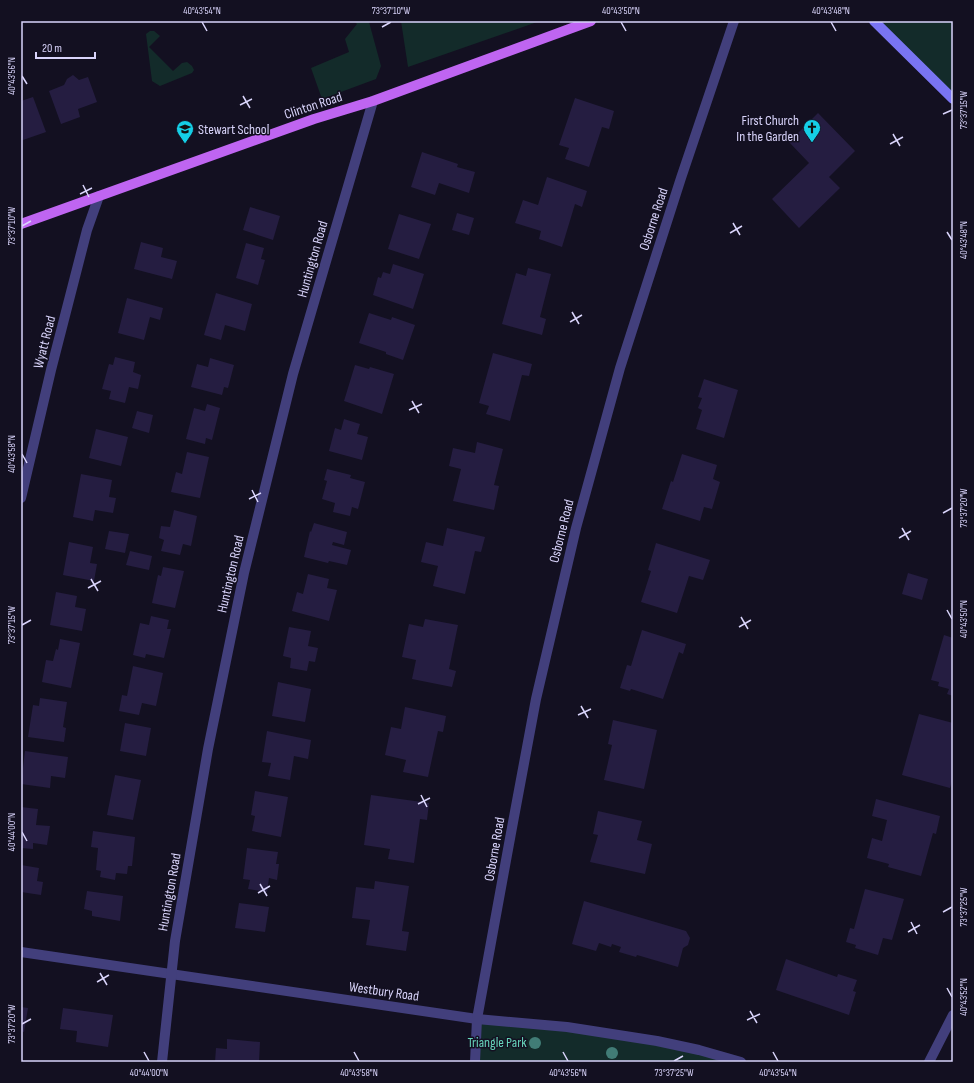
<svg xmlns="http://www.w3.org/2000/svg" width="974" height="1083" font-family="'Sofia Sans Condensed',sans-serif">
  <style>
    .green { fill: #132b2a }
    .building { fill: #251d41 }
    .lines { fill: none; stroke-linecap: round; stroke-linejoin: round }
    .minor { stroke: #423f7c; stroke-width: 10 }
    .tertiary { stroke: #423f7c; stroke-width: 10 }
    .secondary { stroke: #7974f2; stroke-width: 10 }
    .primary { stroke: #bf65f1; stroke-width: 10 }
    .tree { fill: #417c76 }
    .ticks { fill: none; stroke: #d9d4fb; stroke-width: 1.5 }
    .labels { text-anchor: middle; stroke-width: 3; stroke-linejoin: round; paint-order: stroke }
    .street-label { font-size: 14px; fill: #d9d4fb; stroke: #131021 }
    .poi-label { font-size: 14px; fill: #d9d4fb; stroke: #131021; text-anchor: end }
    .park-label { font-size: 14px; fill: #67d4bb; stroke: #131021 }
    .neatline { fill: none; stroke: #d9d4fb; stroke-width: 1.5 }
    .ticks-label { font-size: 10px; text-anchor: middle; fill: #d9d4fb }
  </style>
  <rect width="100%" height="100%" fill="#131021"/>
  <g class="green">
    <path d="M354,21h13l2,1 12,44 -5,13 -54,20 -11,-31 38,-16 -4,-13 12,-15z"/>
    <path d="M401,21h139l-132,46z"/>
    <path d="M874,21h79v78z"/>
    <path d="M150,31h4l6,5 -11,11 24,24 9,-8 5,-1 5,4 2,4 -2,3 -32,13 -8,-5 -6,-47z"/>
    <path d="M477,1019l90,8 174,35h-266z"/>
  </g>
  <g class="building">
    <path d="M73,75l6,5 9,-3 9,25 -19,7 2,8 -19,7 -12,-33 15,-6 3,-6z"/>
    <path d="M33,97l13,35 -23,8 -2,-6v-33z"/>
    <path d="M575,98l39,13 -5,18 -7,-2 -13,40 -24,-8 4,-11 -10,-3z"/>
    <path d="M818,113l37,38 -26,26 11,11 -41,40 -27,-29 37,-36 -20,-21z"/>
    <path d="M422,152l36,12 -1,3 18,5 -6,21 -30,-10 -4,12 -24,-8z"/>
    <path d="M547,177l40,14 -5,16 -7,-3 -13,43 -23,-8 2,-8 -26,-8 8,-23 15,5z"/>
    <path d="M250,207l30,9 -7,24 -30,-10z"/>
    <path d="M457,213l17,5 -5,17 -17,-5z"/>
    <path d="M399,214l32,10 -12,35 -31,-10z"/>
    <path d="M141,242l22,6 -2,9 16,4 -5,18 -38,-10z"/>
    <path d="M246,243l18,5 -3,11 4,1 -7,25 -22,-7z"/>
    <path d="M393,264l31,10 -11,35 -40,-14 5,-18 3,1 2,-6 7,2z"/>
    <path d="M528,268l23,6 -11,43 6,2 -4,16 -40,-11 14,-51 10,3z"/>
    <path d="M216,293l36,11 -7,27 -20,-6 -4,15 -17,-5z"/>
    <path d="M127,298l36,10 -3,12 -10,-3 -6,23 -26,-7z"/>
    <path d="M369,313l22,7 1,-3 23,8 -12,35 -17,-6v-2l-27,-9z"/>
    <path d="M493,353l39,11 -3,12 -7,-1 -12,46 -24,-7 3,-8 -10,-3z"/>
    <path d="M115,357l20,5 -2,10 8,3 -3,14 -9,-2 -4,16 -16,-4 2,-8 -9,-2 7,-25 4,1z"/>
    <path d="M210,358l24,7 -6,23 -4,-1 -2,8 -31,-8 6,-23 11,3z"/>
    <path d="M355,365l14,4 1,-2 24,7 -12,40 -38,-13z"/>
    <path d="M704,379l34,11 -14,48 -28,-9 6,-19 -4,-2 4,-10 -4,-1z"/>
    <path d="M207,404l13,4 -8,32 -6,-2 -1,6 -19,-5 8,-31 11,3z"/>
    <path d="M137,411l16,4 -4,18 -17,-5z"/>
    <path d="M344,419l16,5 -3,10 11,3 -6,23 -33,-9 6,-23 6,2z"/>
    <path d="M96,429l32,8 -7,29 -32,-8z"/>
    <path d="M477,442l26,7 -9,36 5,1 -5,24 -41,-9 8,-32 -12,-3 4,-18 22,5z"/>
    <path d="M187,452l22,5 -9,41 -29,-6 5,-20 6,2z"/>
    <path d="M682,454l35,11 -4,14 7,3 -8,27 -8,-2 -4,14 -38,-12 9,-28 2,1z"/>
    <path d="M327,469l24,6 -1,3 15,4 -7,27 -6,-2 -2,9 -17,-4 2,-9 -13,-4 5,-18 -3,-1z"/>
    <path d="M81,474l31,6 -3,17 7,1 -3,15 -18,-3 -2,11 -20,-4z"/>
    <path d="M174,510l23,6 -6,30 -8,-2 -3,11 -19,-4 3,-11 -5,-2 2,-12 9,1z"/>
    <path d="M314,523l33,9 -3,13 -11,-3 -1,3 19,5 -4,15 -18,-4 -1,2 -24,-6 6,-26 1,1z"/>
    <path d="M447,528l38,9 -4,15 -6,-1 -10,43 -32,-8 5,-20 -17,-4 5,-20 17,4z"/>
    <path d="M109,531l20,3 -4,19 -20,-4z"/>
    <path d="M69,542l24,5 -3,16 7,1 -3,17 -31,-6z"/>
    <path d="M656,543l54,17 -7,20 -14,-4 -12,37 -36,-11 10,-31 -3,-1z"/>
    <path d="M130,551l22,5 -3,14 -23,-5z"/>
    <path d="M163,567l21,4 -9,37 -23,-5 6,-28 3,1z"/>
    <path d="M908,573l20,6 -6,21 -20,-6z"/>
    <path d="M308,574l21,5 -2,9 10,2 -8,31 -37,-10 5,-19 6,2z"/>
    <path d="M56,592l21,4 -2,11 11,2 -4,22 -32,-6z"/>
    <path d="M151,616l18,4 -2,9h4l-7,29 -18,-4 -1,4 -12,-3 7,-32 9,2z"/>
    <path d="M425,619l33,6 -9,44 7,2 -4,16 -40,-8 4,-19 -14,-3 7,-33 14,3z"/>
    <path d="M289,627l22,4 -3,15 10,2 -3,14 -6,-1 -2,10 -17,-3 1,-10 -8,-2z"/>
    <path d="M642,630l44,14 -3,10 -4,-2 -16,47 -32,-10 -1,2 -10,-3 7,-23 4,1z"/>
    <path d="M944,635l9,3v58l-6,-2 2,-5 -11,-3 1,-4 -8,-2z"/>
    <path d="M60,639l20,4 -9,45 -29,-6 4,-22 7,1 3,-12 2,1z"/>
    <path d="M133,666l30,7 -7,33 -14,-3 -3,12 -20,-4 3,-16 5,1z"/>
    <path d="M278,682l33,7 -6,33 -33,-6z"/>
    <path d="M40,698l27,4 -4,25 3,1 -2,14 -36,-5 5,-32 6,1z"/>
    <path d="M405,707l41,9 -3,16 -5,-1 -10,46 -25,-5 3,-12 -21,-5 6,-28 10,2z"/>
    <path d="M919,714l34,9v55l-3,10 -48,-13z"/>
    <path d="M613,720l44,10 -13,59 -40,-9 8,-35 -4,-1z"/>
    <path d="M125,723l26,5 -5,28 -26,-5z"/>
    <path d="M267,731l44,9 -3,19 -14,-3 -4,24 -22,-4 3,-13 -9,-1z"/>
    <path d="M25,751l43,6 -3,21 -14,-2 -1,12 -29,-4z"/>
    <path d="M115,775l26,5 -8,40 -26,-5z"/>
    <path d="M255,791l33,6 -7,40 -29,-6 3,-15 -4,-1z"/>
    <path d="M371,795l58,8 -2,17 -7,-1 -6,44 -26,-4 2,-10 -26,-4z"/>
    <path d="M876,799l64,17 -4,18 -3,-1 -12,43 -33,-9 1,-3 -22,-6 5,-20 10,3 5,-21 -15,-4z"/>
    <path d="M21,807l17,2 -2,16 14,1 -3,19 -14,-2v6l-12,-1z"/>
    <path d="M598,811l44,10 -5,19 15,4 -7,30 -55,-12 8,-27 -5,-1z"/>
    <path d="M93,831l42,6 -3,29h-4l-1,8 -11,-1 -1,7 -15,-3 1,-6 -5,-1 2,-22 -7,-1z"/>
    <path d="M247,848l31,4 -2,12h3l-2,16 -8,-2 -2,14 -19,-3 2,-9 -7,-1z"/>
    <path d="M21,865l18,3 -2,13 6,1 -2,13 -20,-3z"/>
    <path d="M375,881l34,5 -7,45 7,1 -3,19 -40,-6 4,-25 -18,-2 4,-31 18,2z"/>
    <path d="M865,889l39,10 -12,41 -9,-2 -5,17 -23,-7 1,-3 -10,-3 4,-14 4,1z"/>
    <path d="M87,891l36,5 -3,25 -28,-5v-5l-8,-2z"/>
    <path d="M584,901l102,30 4,7 -2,7 -5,3 -5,19 -41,-12 -1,2 -17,-5 2,-5 -9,-3 -1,3 -12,-4 -3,8 -24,-7z"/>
    <path d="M239,903l30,4 -4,25 -30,-4z"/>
    <path d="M786,959l51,18 1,-3 19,6 -4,11 3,1 -7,23 -73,-25z"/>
    <path d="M21,1007l7,1 -4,24 -3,-1z"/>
    <path d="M63,1008l50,7 -5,32 -32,-5 1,-11 -17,-2z"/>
    <path d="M227,1039l33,3 -1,20h-44l1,-14 11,1z"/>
  </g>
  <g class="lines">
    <g class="minor">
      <path d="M21,498l30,-128 36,-140 12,-34"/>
      <path d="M21,952l456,67 90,8 90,14 42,9 42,12"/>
      <path d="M162,1062l13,-121 33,-192 36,-176 49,-199 80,-273"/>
      <path d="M475,1062l2,-43 34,-186 25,-134 40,-171 44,-160 61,-190 53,-157"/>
    </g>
    <path class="tertiary" d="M929,1062l24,-47"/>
    <path class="secondary" d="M874,21l79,78"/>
    <path class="primary" d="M21,224l293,-105 59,-18 218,-80"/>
  </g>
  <g class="tree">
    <circle cx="535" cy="1043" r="6"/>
    <circle cx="612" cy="1053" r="6"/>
  </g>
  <path class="ticks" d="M202,22l5,9M621,22l5,9M831,22l5,9M382,27l9,-5M22,76l5,8M243,96l7,12M240,105l12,-6M943,114l9,-4M893,134l7,12M890,144l13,-7M83,185l6,12M80,194l12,-6M733,223l7,12M22,226l9,-5M947,232l5,8M730,233l12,-7M572,312l7,12M570,322l12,-7M412,401l7,12M409,410l13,-6M22,454l5,9M252,490l6,12M249,499l12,-6M943,513l9,-5M902,528l7,12M899,538l12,-7M91,579l7,12M88,588l13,-7M947,610l5,9M741,617l7,12M22,625l9,-5M739,627l12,-7M581,706l7,12M578,715l13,-6M421,795l6,12M418,804l12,-6M22,832l5,9M260,884l7,12M258,893l12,-7M943,912l9,-5M911,922l6,12M908,932l12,-7M100,973l7,12M97,982l12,-7M947,988l5,9M750,1011l7,12M747,1020l13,-6M22,1024l9,-5M144,1052l5,9M354,1052l5,9M563,1052l5,9M773,1052l5,9M674,1061l9,-5"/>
  <defs>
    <symbol id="church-pin" viewBox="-11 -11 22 30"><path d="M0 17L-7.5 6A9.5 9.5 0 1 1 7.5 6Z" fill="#15cee6" stroke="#131021"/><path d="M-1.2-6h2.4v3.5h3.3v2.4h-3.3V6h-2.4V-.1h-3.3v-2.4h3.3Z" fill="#111"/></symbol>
    <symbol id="school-pin" viewBox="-11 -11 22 30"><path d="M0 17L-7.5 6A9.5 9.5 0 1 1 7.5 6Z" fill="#15cee6" stroke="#131021"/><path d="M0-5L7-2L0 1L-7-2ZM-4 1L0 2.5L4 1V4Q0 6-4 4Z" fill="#111"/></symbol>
  </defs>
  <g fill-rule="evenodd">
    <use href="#church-pin" x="802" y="118" width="20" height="27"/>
    <use href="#school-pin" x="175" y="119" width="20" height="27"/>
  </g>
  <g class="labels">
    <g class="street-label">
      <text transform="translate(313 105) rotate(-18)" y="5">Clinton Road</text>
      <text transform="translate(653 219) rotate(-72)" y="5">Osborne Road</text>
      <text transform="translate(312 259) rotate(-74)" y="5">Huntington Road</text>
      <text transform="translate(44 342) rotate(-76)" y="5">Wyatt Road</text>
      <text transform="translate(561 531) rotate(-76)" y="5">Osborne Road</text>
      <text transform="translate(230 574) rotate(-77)" y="5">Huntington Road</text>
      <text transform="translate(494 849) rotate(-80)" y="5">Osborne Road</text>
      <text transform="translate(169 892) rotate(-80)" y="5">Huntington Road</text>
      <text transform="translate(384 991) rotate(8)" y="5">Westbury Road</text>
    </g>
    <g class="poi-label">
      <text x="799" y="125">First Church<tspan x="799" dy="16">In the Garden</tspan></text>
      <text x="198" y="134" text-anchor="start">Stewart School</text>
    </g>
    <g class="park-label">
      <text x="497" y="1047">Triangle Park</text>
    </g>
  </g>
  <rect width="974" height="1083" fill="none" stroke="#131021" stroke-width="44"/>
  <path d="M36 52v6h59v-6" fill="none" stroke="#d9d4fb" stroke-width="2"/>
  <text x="42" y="52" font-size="12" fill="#d9d4fb" stroke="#131021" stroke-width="3" paint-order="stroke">20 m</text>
  <rect x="22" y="22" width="930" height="1039" class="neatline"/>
  <g class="ticks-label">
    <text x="202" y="14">40°43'54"N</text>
    <text x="391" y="14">73°37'10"W</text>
    <text x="621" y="14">40°43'50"N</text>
    <text x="831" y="14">40°43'48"N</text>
    <text transform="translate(11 76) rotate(-90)" y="4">40°43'56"N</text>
    <text transform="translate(963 110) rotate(-90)" y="4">73°37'15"W</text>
    <text transform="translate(11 226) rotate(-90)" y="4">73°37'10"W</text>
    <text transform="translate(963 240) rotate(-90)" y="4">40°43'48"N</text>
    <text transform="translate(11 454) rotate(-90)" y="4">40°43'58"N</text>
    <text transform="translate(963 508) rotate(-90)" y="4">73°37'20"W</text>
    <text transform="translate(963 619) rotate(-90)" y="4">40°43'50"N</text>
    <text transform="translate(11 625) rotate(-90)" y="4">73°37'15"W</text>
    <text transform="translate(11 832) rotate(-90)" y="4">40°44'00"N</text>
    <text transform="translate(963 907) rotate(-90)" y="4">73°37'25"W</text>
    <text transform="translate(963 997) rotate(-90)" y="4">40°43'52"N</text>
    <text transform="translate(11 1024) rotate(-90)" y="4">73°37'20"W</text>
    <text x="149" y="1076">40°44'00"N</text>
    <text x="359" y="1076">40°43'58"N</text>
    <text x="568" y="1076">40°43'56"N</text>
    <text x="674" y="1076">73°37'25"W</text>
    <text x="778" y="1076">40°43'54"N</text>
  </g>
</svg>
